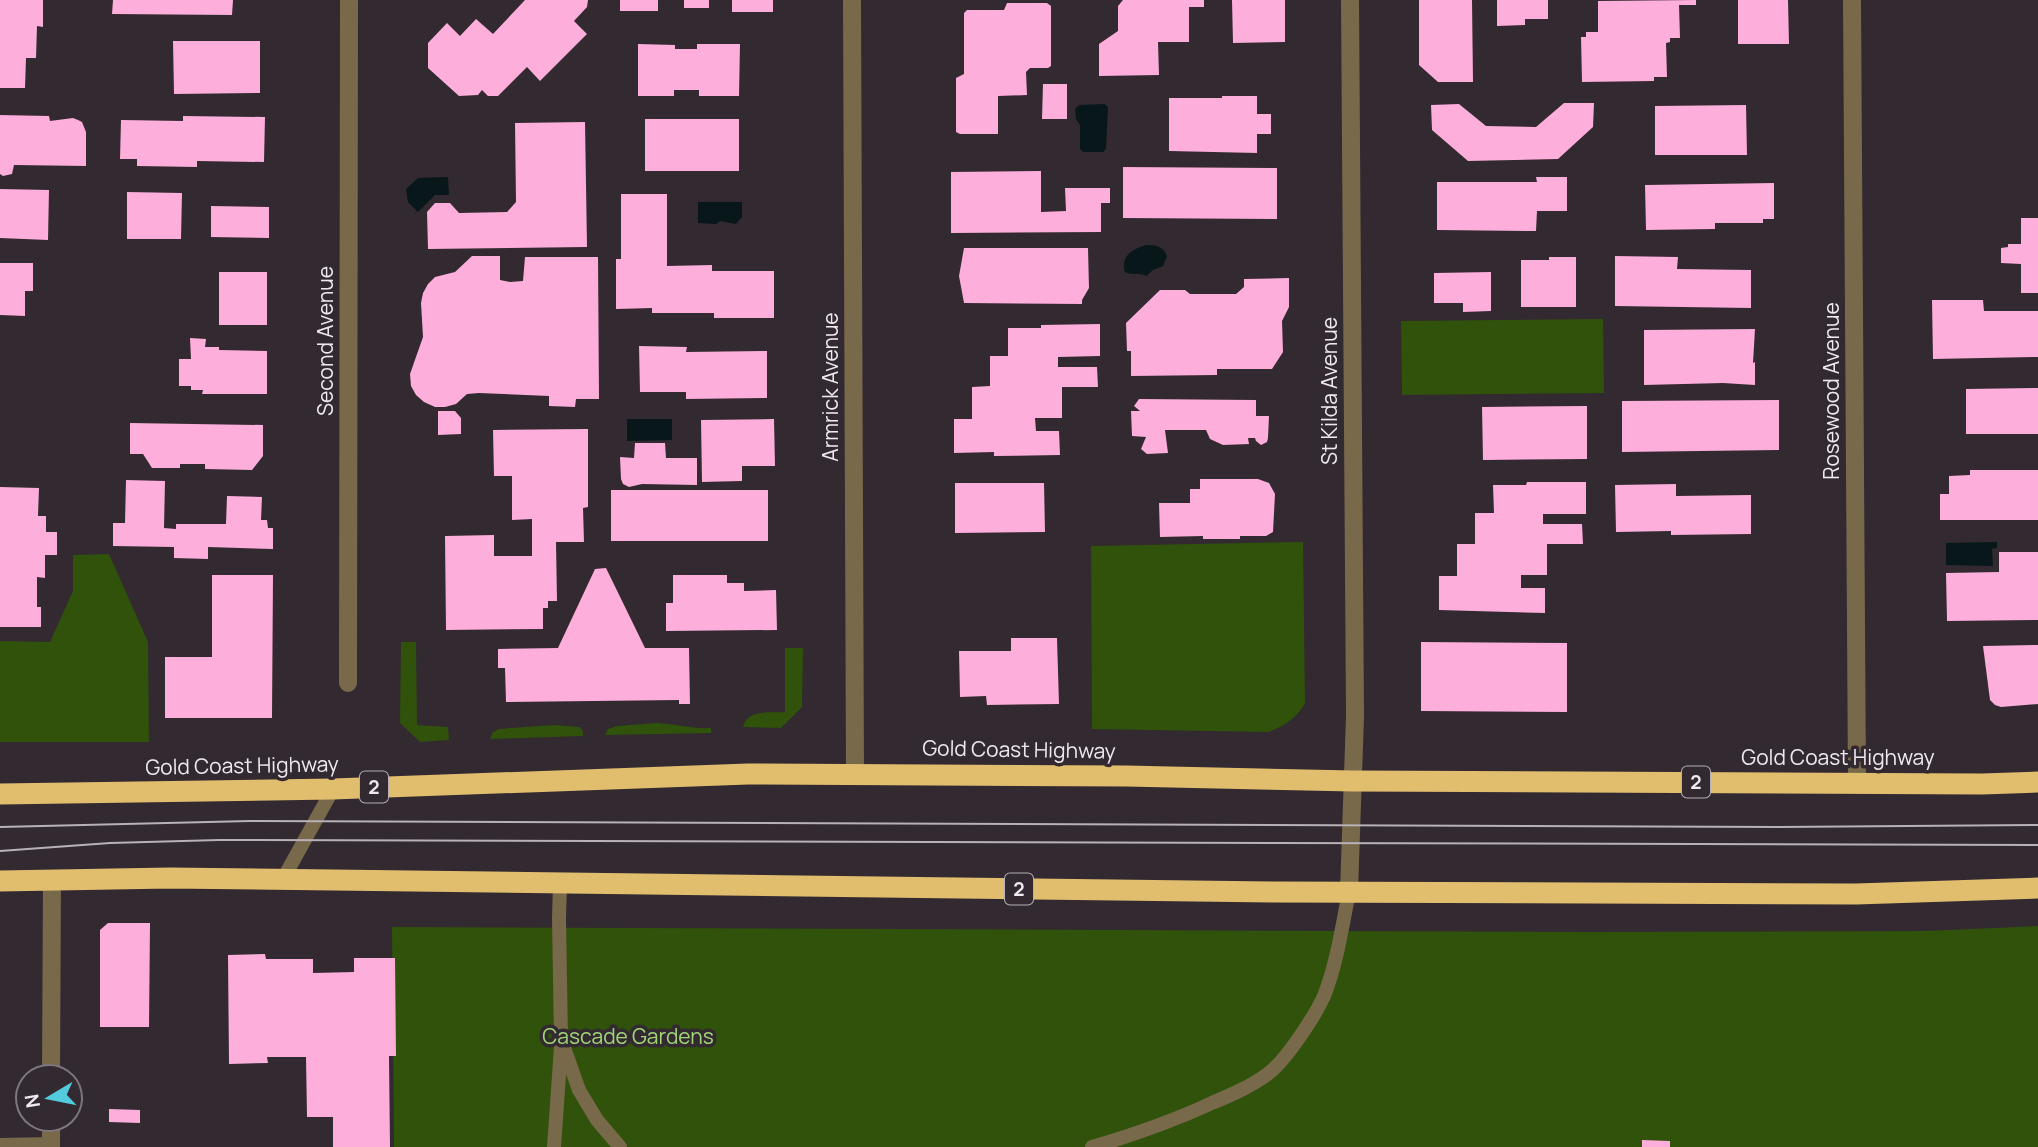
<svg xmlns="http://www.w3.org/2000/svg" width="2038" height="1147" font-family="Manrope,sans-serif">
  <style>
    .green { fill: #30520b }
    .water { fill: #08171a }
    .building { fill: #fdaeda }
    .lines { fill: none; stroke-linecap: round; stroke-linejoin: round }
    .lane { stroke: #78694b; stroke-width: 14 }
    .street { stroke: #78694b; stroke-width: 18 }
    .highway { stroke: #e1bd6e; stroke-width: 21 }
    .tram { stroke: #b8b1b8; stroke-width: 2 }
    .labels { text-anchor: middle; stroke-width: 7; stroke-linejoin: round; paint-order: stroke }
    .shield { fill: #322931; stroke: #b6afb6; stroke-width: 2 }
    .shield-label { font-size: 19px; font-weight: bold; fill: #efe9ef }
    .street-label { font-size: 21px; fill: #efe9ef; stroke: #322931 }
    .park-label { font-size: 21px; fill: #a1d677; stroke: #322931 }
  </style>
  <rect width="100%" height="100%" fill="#322931"/>
  <g class="green">
    <path d="M1603,319l1,74 -202,2 -1,-74z"/>
    <path d="M1303,542l2,162c-10,15 -20,22 -37,28l-176,-3 -1,-183z"/>
    <path d="M109,554l39,88 1,100h-149v-101l50,1 23,-51v-36z"/>
    <path d="M401,642h15l1,83 31,2 1,13 -29,2 -20,-19z"/>
    <path d="M785,648h18l-1,59 -21,21 -38,-1c5,-18 26,-14 42,-15z"/>
    <path d="M657,723c19,1 36,6 54,5v5l-106,2 3,-6 9,-3z"/>
    <path d="M554,725l25,2 4,4v5l-93,3 3,-7 6,-3z"/>
    <path d="M2038,926v221h-1644l-2,-220 1194,5 339,-1z"/>
  </g>
  <g class="water">
    <path d="M1105,104l3,3 -2,42 -3,3h-20l-3,-3v-24l-4,-6 -1,-10 4,-4z"/>
    <path d="M448,177l1,18h-14l-17,17 -10,-10 -2,-13 12,-11z"/>
    <path d="M698,202h44v15l-6,7 -16,-3 -4,3 -18,-1z"/>
    <path d="M1146,245c10,0 17,1 21,11l-4,10 -10,4 -7,6c-6,-4 -13,0 -21,-4 -5,-16 8,-23 21,-27z"/>
    <path d="M627,419h45v21l-45,1z"/>
    <path d="M1997,542v6l-5,1 1,17 -47,-1v-22z"/>
  </g>
  <g class="building">
    <path d="M0,0h43v27l-6,-1 -1,32h-10l-1,30h-25z"/>
    <path d="M113,0h120l-1,15 -120,-1z"/>
    <path d="M525,0h63l-1,7 -13,14 13,13 -47,47 -13,-14 -29,29h-10l-6,-6 -4,5 -19,1 -31,-28v-25l19,-20 13,13 16,-17 17,15z"/>
    <rect x="620" y="0" width="38" height="11"/>
    <rect x="684" y="0" width="25" height="8"/>
    <rect x="732" y="0" width="41" height="12"/>
    <path d="M1123,0h81v7h-15v35h-31l1,33 -60,1v-32l19,-13v-25z"/>
    <path d="M1232,0h53v42l-52,1z"/>
    <path d="M1419,0h53l1,82h-35l-19,-17z"/>
    <path d="M1497,0h51v19h-23v6l-28,1z"/>
    <path d="M1696,0v5h-17l1,33h-10v4l-4,1 1,34h-13v4l-72,1 -1,-45h5v-5h12v-31z"/>
    <path d="M1738,0h50l1,44h-51z"/>
    <path d="M1007,3h40l4,3v60l-3,2h-18l-4,4 1,23 -29,1v38h-38l-4,-2v-54l8,-4v-61l3,-3h37z"/>
    <path d="M173,41h87v52l-86,1z"/>
    <path d="M638,44l37,1v4h22v-5h43l-1,52h-40v-6h-25v6h-36z"/>
    <path d="M1043,84h24v35h-25z"/>
    <path d="M1222,96h35v18h14v20h-14v19l-88,-2v-53h53z"/>
    <path d="M1564,103h30l-1,24 -35,32 -90,2 -36,-31 -1,-25 28,-1 27,22 50,1z"/>
    <path d="M1746,105l1,50h-92v-49z"/>
    <path d="M0,115l49,1 1,5 23,-3 5,2 4,2 4,10v34l-72,-1 -2,9 -9,2 -3,-2z"/>
    <path d="M183,116l82,1 -1,45 -67,-1v6l-60,-1v-7h-17l1,-39 62,1z"/>
    <rect x="645" y="119" width="94" height="52"/>
    <path d="M585,122l2,125 -159,2 -1,-37 8,-9h15l9,10 48,-1 9,-10 -1,-79z"/>
    <path d="M1123,167l154,1v51l-154,-1z"/>
    <path d="M1041,171v41l25,-1 -1,-23h45v15h-9v29l-150,1v-61z"/>
    <path d="M1536,177h31v34h-30l-1,20 -99,-1v-48h100z"/>
    <path d="M1774,183v36h-11v4h-48v6l-69,1 -1,-45z"/>
    <path d="M0,189l49,1 -1,50 -48,-2z"/>
    <path d="M127,192l55,1 -1,46h-54z"/>
    <path d="M621,194h46v72l45,-1v6h62v47h-60v-5h-62v-5l-36,1v-50h5z"/>
    <path d="M211,206l58,1v31l-58,-1z"/>
    <path d="M2021,218h17v75h-17v-29l-20,-1v-15l7,-1v-3h13z"/>
    <path d="M964,248h124l1,40 -7,12v4l-118,-1 -5,-27z"/>
    <path d="M472,256h28v24l10,2 13,-1 2,-24h73l1,142h-23l-1,8 -26,-1v-10l-70,-3 -12,1 -11,10 -11,3h-10l-11,-5 -8,-7 -5,-9 -1,-12 13,-37 -2,-34 2,-10 5,-9 7,-7 20,-5z"/>
    <path d="M1615,256l63,1 -1,12 74,1v38l-136,-2z"/>
    <path d="M1549,257h27v50h-55v-47h28z"/>
    <path d="M0,263h33v28h-8v25l-25,-1z"/>
    <rect x="219" y="272" width="48" height="53"/>
    <path d="M1491,272v39l-28,1v-9h-29v-30z"/>
    <path d="M1289,278v29l-7,14 1,31 -11,17h-55v6l-86,1v-25h-4l-1,-28 34,-33h25l5,4h46l8,-7v-8z"/>
    <path d="M1932,300h51l1,11h54v46l-105,2z"/>
    <path d="M1100,324v32l-42,1v10h39l1,20h-36v31h-27l1,13h23l1,24 -66,1v-4l-40,1v-34h18v-32l18,-1v-30h18v-28h33v-3z"/>
    <path d="M1755,329l-2,34 2,-1v23l-32,-2 -79,2v-55z"/>
    <path d="M190,338l16,1 -1,8h14v3l48,1v43h-65l1,-4h-12v-4h-12v-27h12z"/>
    <path d="M639,346l48,1 -1,5 81,-1v47l-81,1v-7h-46z"/>
    <path d="M2038,388v46h-72v-45z"/>
    <path d="M1139,399l117,1v16h13l-1,22 -1,4 -6,3 -5,-4 -1,-3h-7l1,6 -26,1 -13,-6 -4,-9h-41l3,23 -21,1 -6,-5 5,-12 -14,-1 -1,-25h9l-6,-5z"/>
    <path d="M1779,400v50l-157,2v-51z"/>
    <path d="M1587,406v53l-104,1 -1,-53z"/>
    <path d="M438,411h17l6,7v16l-23,1z"/>
    <path d="M774,419l1,47h-33v15l-40,1 -1,-62z"/>
    <path d="M130,423l133,2v31l-11,14 -47,-1v-5h-25v4h-28l-9,-14h-13z"/>
    <path d="M588,429v78l-5,1 1,34h-28l1,59h-9v7h-5v21l-97,1 -1,-94 49,-1v21h38v-37l-20,1v-44h-18l-1,-46z"/>
    <path d="M635,443h30l1,15h31v27l-55,-1 -13,3 -6,-3 -2,-5 -1,-22 14,1z"/>
    <path d="M1970,470h68v50h-98v-26h9v-18l21,-1z"/>
    <path d="M1200,479h58l11,4 6,11 -2,38 -7,4h-26v3h-37v-3l-43,1 -1,-34h31v-14h10z"/>
    <path d="M126,480l39,1 -1,47 12,1v-5h50l1,-28 35,1 -1,23h6l1,8h5v21l-65,-2v12l-34,-1v-11l-61,-1v-23h12z"/>
    <path d="M1527,482h59v32h-43v10h39l1,20h-36v31h-26v13h24v25l-106,-3v-34h18v-32h18v-31h19l-1,-28h33z"/>
    <path d="M955,483h89l1,49 -90,1z"/>
    <path d="M1676,484v12l75,-1v39l-80,1v-4l-55,1 -1,-47z"/>
    <path d="M0,487l39,1 -1,28h8v16h11v23h-12v23l-8,-1v30h4v20h-41z"/>
    <rect x="611" y="490" width="157" height="51"/>
    <path d="M1999,552h39v68l-91,1 -1,-48 53,-1z"/>
    <path d="M606,568l39,80h44l1,56h-11v-4l-173,2 -1,-34h-7v-19l60,-1 37,-79z"/>
    <path d="M212,575h61l-1,143h-107v-61h47z"/>
    <path d="M673,575h54v8h17v8l32,-1 1,40 -111,1v-28h7z"/>
    <path d="M1011,638h46l2,66 -72,1 -1,-9 -26,1 -1,-46h52z"/>
    <path d="M1421,642l146,1v69l-146,-1z"/>
    <path d="M2038,645v59l-37,3 -6,-2 -5,-5 -7,-54z"/>
    <path d="M108,923h42l-1,104h-49v-97z"/>
    <path d="M265,954l1,5h47v14l41,-1v-14h41l1,98h-7l1,91h-57v-30h-26l-1,-60h-39l1,6 -39,1 -1,-109z"/>
    <path d="M109,1109l31,1v13l-31,-1z"/>
    <path d="M1642,1140l28,1v6h-28z"/>
  </g>
  <g class="lines">
    <g class="lane">
      <path d="M283,879l50,-90"/>
      <path d="M560,883l-1,35 2,121 18,51 18,30 23,27"/>
      <path d="M554,1147l7,-100"/>
      <path d="M1092,1147c41,-12 81,-26 120,-44 19,-8 40,-17 57,-30 17,-13 46,-57 55,-77 13,-33 18,-69 25,-104"/>
    </g>
    <g class="street">
      <path d="M852,0l3,773"/>
      <path d="M1852,0l5,783"/>
      <path d="M348,683l1,-683"/>
      <path d="M1349,892l6,-176 -5,-716"/>
      <path d="M51,1077l1,-198"/>
      <path d="M0,1147l51,-1"/>
      <path d="M51,1147v-28"/>
    </g>
    <g class="highway">
      <path d="M0,794l333,-5 415,-15 378,2 227,5 629,3 56,-2"/>
      <path d="M0,881l170,-3 1104,14 582,2 182,-6"/>
    </g>
    <g class="tram">
      <path d="M0,827l250,-6 1529,6 259,-2"/>
      <path d="M0,851l110,-8 109,-3 1819,5"/>
    </g>
  </g>
  <g class="labels">
    <g class="shield">
      <rect x="1682" y="766.5" width="28" height="31" rx="5"/>
      <rect x="360" y="771.5" width="28" height="31" rx="5"/>
      <rect x="1005" y="873.5" width="28" height="31" rx="5"/>
    </g>
    <g class="shield-label">
      <text x="1696" y="789">2</text>
      <text x="374" y="794">2</text>
      <text x="1019" y="896">2</text>
    </g>
    <g class="street-label">
      <text transform="translate(326 341) rotate(-90)" y="7">Second Avenue</text>
      <text transform="translate(831 387) rotate(-90)" y="7">Armrick Avenue</text>
      <text transform="translate(1330 391) rotate(-90)" y="7">St Kilda Avenue</text>
      <text transform="translate(1832 391) rotate(-90)" y="7">Rosewood Avenue</text>
      <text transform="translate(1019 750) rotate(1)" y="7">Gold Coast Highway</text>
      <text x="1838" y="765">Gold Coast Highway</text>
      <text transform="translate(242 766) rotate(-1)" y="7">Gold Coast Highway</text>
    </g>
    <g class="park-label">
      <text x="628" y="1044">Cascade Gardens</text>
    </g>
  </g>
  <g transform="translate(49 1098) rotate(260)"><circle r="33" fill="#322931" stroke="#7e767d" stroke-width="2"/>
  <path d="M0-5L12 26L0 18L-12 26Z" fill="#54cadd"/>
  <text y="-10" font-size="19" font-weight="bold" text-anchor="middle" fill="#efe9ef">N</text>
  </g>
</svg>
